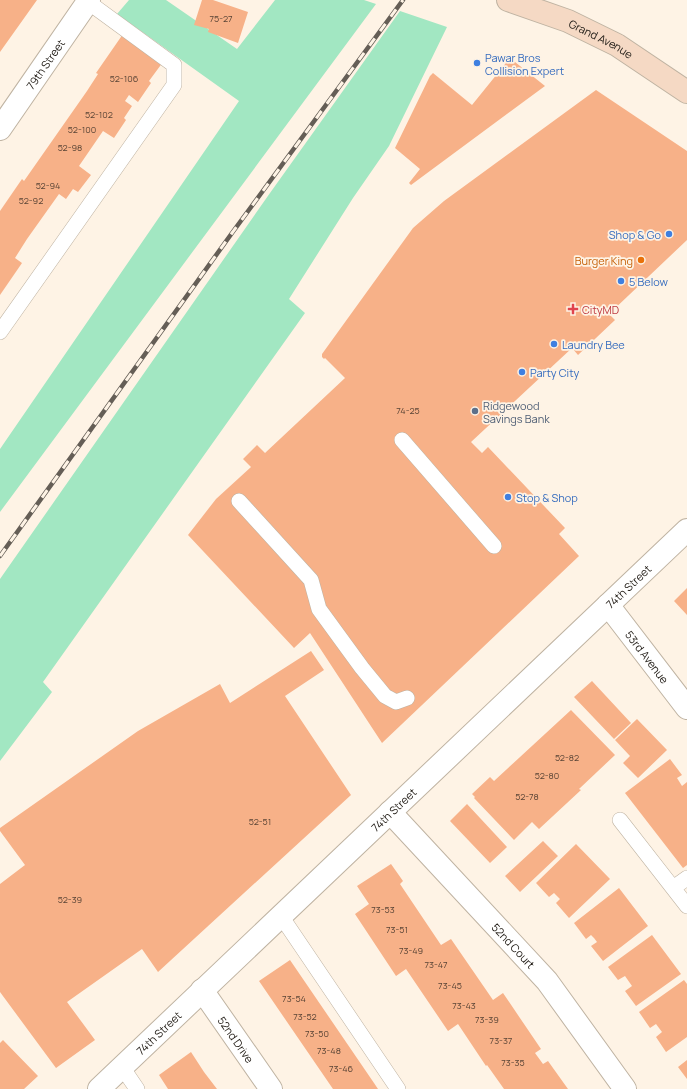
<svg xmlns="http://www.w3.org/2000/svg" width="687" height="1089" font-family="Manrope,sans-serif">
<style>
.green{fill:#a2e7c2}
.building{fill:#f7b188}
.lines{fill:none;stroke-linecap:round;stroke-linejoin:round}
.lane-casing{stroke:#bfb3a2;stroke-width:16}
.street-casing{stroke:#bfb3a2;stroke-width:24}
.secondary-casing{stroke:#bfb3a2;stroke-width:24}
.lane{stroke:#fff;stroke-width:15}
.street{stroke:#fff;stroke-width:22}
.secondary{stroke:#f5d9c4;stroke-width:22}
.rail-casing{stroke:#655e56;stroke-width:4.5}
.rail{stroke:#fef3e5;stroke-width:3;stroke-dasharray:9;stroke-linecap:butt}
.shop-dot{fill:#3f7fe0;stroke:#fef3e5;stroke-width:1.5}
.food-dot{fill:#e8710a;stroke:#fef3e5;stroke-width:1.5}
.health-dot{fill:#e0444e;stroke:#fef3e5;stroke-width:1.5}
.service-dot{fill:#5c6f8a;stroke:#fef3e5;stroke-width:1.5}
.labels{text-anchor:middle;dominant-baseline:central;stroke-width:3.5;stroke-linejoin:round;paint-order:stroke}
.number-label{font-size:9px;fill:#5a4536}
.street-label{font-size:11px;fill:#26211b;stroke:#fef3e5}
.shop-label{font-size:11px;fill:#366cbe;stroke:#fef3e5;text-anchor:start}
.food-label{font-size:11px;fill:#c56008;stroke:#fef3e5;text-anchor:end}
.health-label{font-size:11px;fill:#be3a42;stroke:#fef3e5;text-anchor:start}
.service-label{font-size:11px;fill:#4e5e75;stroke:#fef3e5;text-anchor:start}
</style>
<rect width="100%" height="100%" fill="#fef3e5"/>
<path class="green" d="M 129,0 L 166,0 L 237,49 L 275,0 L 364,0 L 376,4 L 0,512 L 0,449 L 239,101 L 117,14 Z
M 400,11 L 447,27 L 389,146 L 353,198 L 289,299 L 305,313 L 43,682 L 52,692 L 0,761 L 0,579 L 270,193 Z"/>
<path class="building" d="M 0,0 L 37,0 L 0,52 Z
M 202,0 L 213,0 L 248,12 L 238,43 L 208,32 L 209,29 L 194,25 Z
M 123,34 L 163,62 L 149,81 L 151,83 L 138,102 L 129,95 L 125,101 L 132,106 L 124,118 L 126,120 L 114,138 L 103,131 L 79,166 L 91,175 L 78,192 L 73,189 L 66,199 L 59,194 L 27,239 L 15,258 L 22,263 L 0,295 L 0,211 L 22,179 L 24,181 L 87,91 L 98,74 L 96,73 Z
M 510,58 L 545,86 L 411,185 L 409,183 L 420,169 L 395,148 L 430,76 L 433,73 L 472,105 Z
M 596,90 L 687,151 L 687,240 L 609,314 L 615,320 L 596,338 L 578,355 L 572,348 L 471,442 L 482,453 L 488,447 L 565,528 L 559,534 L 579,556 L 382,743 L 310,633 L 294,648 L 188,535 L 216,499 L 251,467 L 243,459 L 257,445 L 265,453 L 345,378 L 325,358 L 324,359 L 322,357 L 322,354 L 413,228 L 444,201 Z
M 687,588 L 687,615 L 674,601 Z
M 311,651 L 324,670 L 285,696 L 351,795 L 158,972 L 142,949 L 67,1002 L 95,1040 L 56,1068 L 0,992 L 0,884 L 25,865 L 0,831 L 0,828 L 138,731 L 220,684 L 230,703 Z
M 592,681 L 631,723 L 614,739 L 574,697 Z
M 571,710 L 615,755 L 579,789 L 581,790 L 539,829 L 532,822 L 514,840 L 474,798 L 475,797 L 472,794 L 490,777 L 494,781 Z
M 637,719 L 667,750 L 638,778 L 623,763 L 630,756 L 615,740 Z
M 670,759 L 682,775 L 677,778 L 682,786 L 687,782 L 687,865 L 683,868 L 625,793 Z
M 467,804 L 507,847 L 490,863 L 450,821 Z
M 543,841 L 558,856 L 520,892 L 505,876 Z
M 576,844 L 610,879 L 569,918 L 556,903 L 560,899 L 554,893 L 549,897 L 536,883 Z
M 391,864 L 403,881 L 400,884 L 441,945 L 451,939 L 493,1000 L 503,993 L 541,1049 L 535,1053 L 543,1064 L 548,1061 L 568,1089 L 504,1089 L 487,1065 L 486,1066 L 458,1024 L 448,1031 L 406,969 L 396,976 L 355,914 L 369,904 L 357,886 Z
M 619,888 L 648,926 L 603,961 L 591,946 L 597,942 L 594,938 L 591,935 L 586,939 L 574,923 Z
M 652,935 L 681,974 L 636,1006 L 625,991 L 632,986 L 625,976 L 618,980 L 608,967 Z
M 290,960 L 374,1083 L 378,1089 L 333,1089 L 259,981 Z
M 684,980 L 687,984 L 687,1037 L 666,1052 L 656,1037 L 662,1032 L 656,1024 L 650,1028 L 639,1012 Z
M 3,1040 L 38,1076 L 24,1089 L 0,1089 L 0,1043 Z
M 191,1052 L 204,1072 L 217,1089 L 168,1089 L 159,1075 Z
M 687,1060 L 687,1079 L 678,1067 Z"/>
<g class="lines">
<g class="lane-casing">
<path id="lane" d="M 0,332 L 174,85 L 174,65 L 88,2
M 402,440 L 494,546
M 239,501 L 311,580 L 319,609 L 362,668 L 385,696 L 396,702 L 407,698
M 620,820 L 687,906
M 673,888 L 687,878
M 281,916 L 398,1089
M 122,1067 L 137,1089"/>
</g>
<g class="street-casing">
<g id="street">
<path id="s1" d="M 0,129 L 89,0"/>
<path id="s2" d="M 608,605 L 687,708"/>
<path id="s3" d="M 390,812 L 547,981 L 625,1089"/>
<path id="s4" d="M 202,990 L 271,1089"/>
<path id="s5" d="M 99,1089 L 687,530"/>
</g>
</g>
<g class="secondary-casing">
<g id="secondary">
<path id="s6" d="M 508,0 L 568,21 L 617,45 L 687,92"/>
</g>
</g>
<use href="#lane" class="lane"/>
<use href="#street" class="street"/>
<use href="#secondary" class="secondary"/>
<g class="rail-casing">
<path id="rail" d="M 0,556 L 232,233 L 403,0"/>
</g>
<use href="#rail" class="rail"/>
</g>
<g class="shop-dot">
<circle cx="477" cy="63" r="4"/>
<circle cx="669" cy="234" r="4"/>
<circle cx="621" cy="281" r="4"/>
<circle cx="554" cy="344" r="4"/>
<circle cx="522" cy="372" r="4"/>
<circle cx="508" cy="497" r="4"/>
</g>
<circle class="food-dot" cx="641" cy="260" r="4"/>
<path class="health-dot" d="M571 303h4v4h4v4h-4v4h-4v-4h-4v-4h4z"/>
<circle class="service-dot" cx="475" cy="411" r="4"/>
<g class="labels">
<g class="number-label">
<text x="221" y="18">75-27</text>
<text x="124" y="78">52-106</text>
<text x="99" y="114">52-102</text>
<text x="82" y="129">52-100</text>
<text x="70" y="147">52-98</text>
<text x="48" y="185">52-94</text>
<text x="31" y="200">52-92</text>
<text x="408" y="410">74-25</text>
<text x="567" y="757">52-82</text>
<text x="547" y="775">52-80</text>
<text x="527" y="796">52-78</text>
<text x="260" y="821">52-51</text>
<text x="70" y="899">52-39</text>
<text x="383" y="909">73-53</text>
<text x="397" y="929">73-51</text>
<text x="411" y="950">73-49</text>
<text x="436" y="964">73-47</text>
<text x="450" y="985">73-45</text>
<text x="294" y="998">73-54</text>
<text x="464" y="1005">73-43</text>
<text x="305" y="1016">73-52</text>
<text x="487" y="1019">73-39</text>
<text x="317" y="1033">73-50</text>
<text x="501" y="1040">73-37</text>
<text x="329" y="1050">73-48</text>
<text x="513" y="1062">73-35</text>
<text x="341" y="1068">73-46</text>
</g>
<g class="street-label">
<text stroke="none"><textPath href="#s6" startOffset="101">Grand Avenue</textPath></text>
<text stroke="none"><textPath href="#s1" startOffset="79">79th Street</textPath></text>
<text stroke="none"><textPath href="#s5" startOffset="730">74th Street</textPath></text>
<text stroke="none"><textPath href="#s2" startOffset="65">53rd Avenue</textPath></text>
<text stroke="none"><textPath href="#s5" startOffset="406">74th Street</textPath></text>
<text stroke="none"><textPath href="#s3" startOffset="182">52nd Court</textPath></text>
<text stroke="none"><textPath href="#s5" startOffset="82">74th Street</textPath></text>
<text stroke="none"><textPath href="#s4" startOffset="60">52nd Drive</textPath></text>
</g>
<g class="shop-label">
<text x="485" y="57">Pawar Bros<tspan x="485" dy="13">Collision Expert</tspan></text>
<text x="661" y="234" text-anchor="end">Shop &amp; Go</text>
<text x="629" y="281">5 Below</text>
<text x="562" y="344">Laundry Bee</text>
<text x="530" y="372">Party City</text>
<text x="516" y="497">Stop &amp; Shop</text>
</g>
<g class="food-label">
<text x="633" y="260">Burger King</text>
</g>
<g class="health-label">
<text x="582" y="309">CityMD</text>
</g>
<g class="service-label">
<text x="483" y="405">Ridgewood<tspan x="483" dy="13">Savings Bank</tspan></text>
</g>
</g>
</svg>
